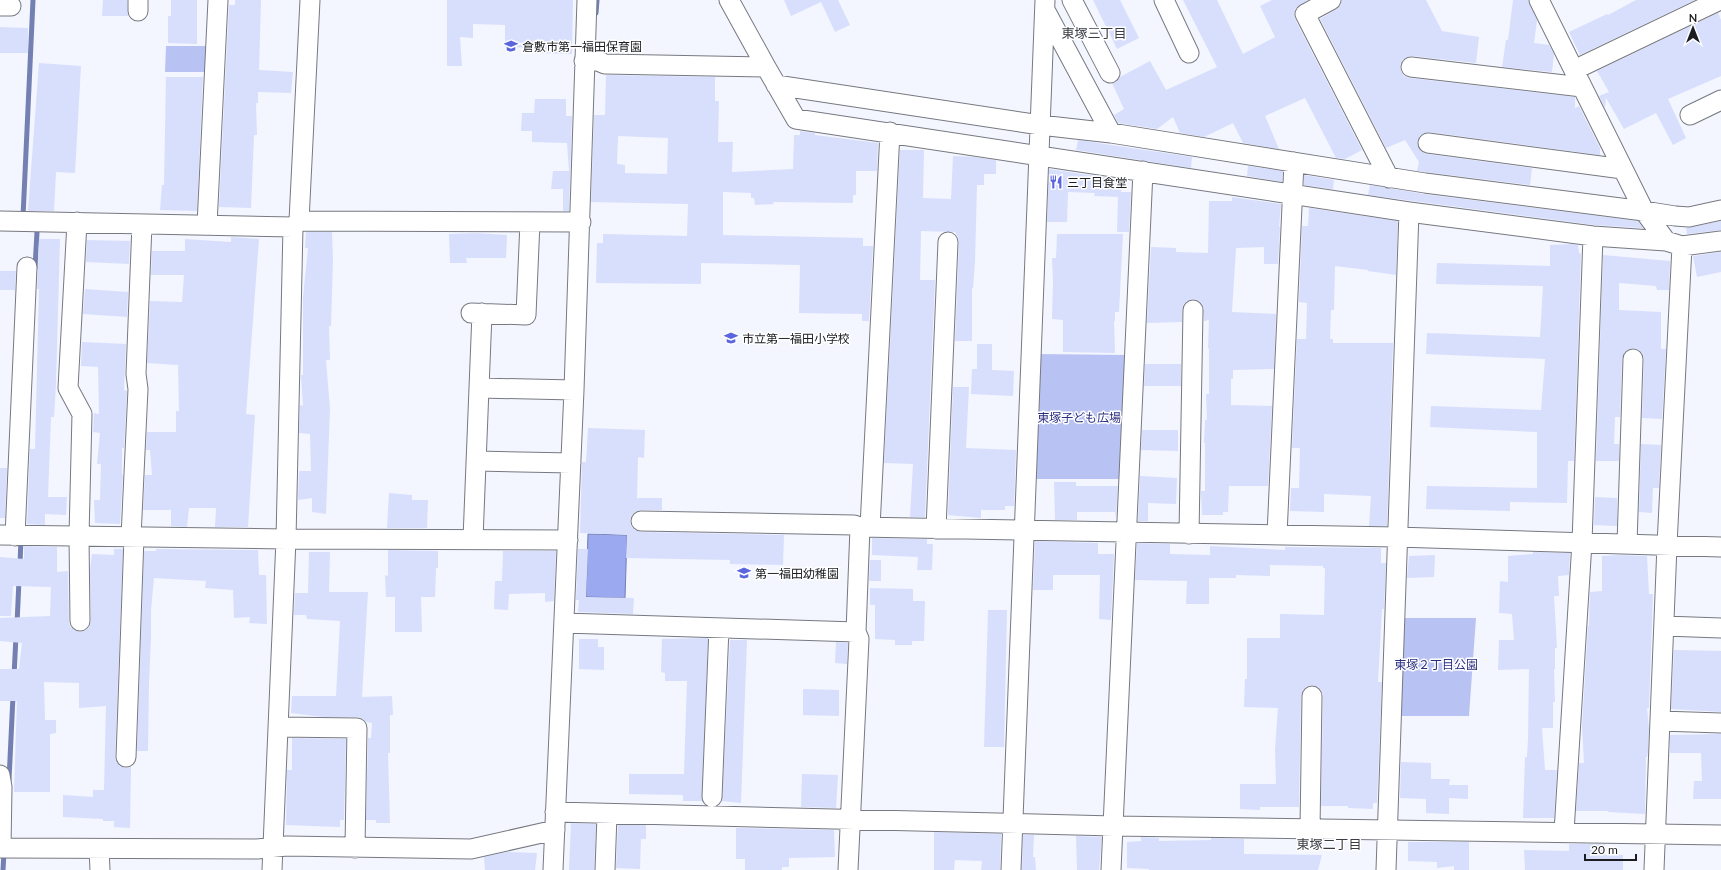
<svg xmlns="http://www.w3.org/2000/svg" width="1721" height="870" font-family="Lato,'Noto Sans JP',sans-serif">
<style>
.green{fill:#b9c3f3}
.water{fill:#9aa9f0;stroke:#747fb2}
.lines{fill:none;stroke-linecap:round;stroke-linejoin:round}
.stream{stroke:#747fb2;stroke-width:5}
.building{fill:#d8dffd;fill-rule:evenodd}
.minor-casing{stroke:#777981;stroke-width:21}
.minor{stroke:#fff;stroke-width:19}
.labels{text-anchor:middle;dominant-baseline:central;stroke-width:3;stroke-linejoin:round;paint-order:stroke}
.poi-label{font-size:12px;fill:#1c1d21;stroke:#fff;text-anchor:start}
.park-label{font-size:12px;fill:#2a2e80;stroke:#fff}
.neighbourhood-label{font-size:13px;fill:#3a3c43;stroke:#fff}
</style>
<rect width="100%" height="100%" fill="#f3f5ff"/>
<path class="green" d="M 166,46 L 207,46 L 206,72 L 165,72 Z
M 1037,354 L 1127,355 L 1121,479 L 1032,479 Z
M 1401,618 L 1476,618 L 1469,716 L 1397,716 Z"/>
<path class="water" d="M 588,534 L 627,535 L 625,598 L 586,597 Z"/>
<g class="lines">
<path class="stream" d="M 596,13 L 597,0
M 23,217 L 33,0
M 35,268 L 37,232
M 20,564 L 21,538
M 17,624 L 19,580
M 14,676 L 16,636
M 9,780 L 13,696
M 3,870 L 4,852"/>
</g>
<path class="building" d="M 103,0 L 127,0 L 128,16 L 102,16 Z
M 171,0 L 197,0 L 197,44 L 168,43 L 168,16 L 171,16 Z
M 235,0 L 261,0 L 259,70 L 293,72 L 291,93 L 258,92 L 258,103 L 256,103 L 257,135 L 254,135 L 251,208 L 219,207 L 229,5 L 235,5 Z
M 447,0 L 573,0 L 572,54 L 537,53 L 537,48 L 505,47 L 505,25 L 473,24 L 473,38 L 460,37 L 462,66 L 447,66 Z
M 784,0 L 838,0 L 850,25 L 835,32 L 821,2 L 791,16 Z
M 1093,0 L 1120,0 L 1139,38 L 1117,49 Z
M 1183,0 L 1217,0 L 1243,54 L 1275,37 L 1260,6 L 1272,0 L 1308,0 L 1296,8 L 1294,13 L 1295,19 L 1362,150 L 1345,159 L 1336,158 L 1305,98 L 1265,116 L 1279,149 L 1243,143 L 1233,123 L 1204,137 L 1180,133 L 1173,117 L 1157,129 L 1118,123 L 1114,115 L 1124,109 L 1112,83 L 1115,83 L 1120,77 L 1150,61 L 1166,90 L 1217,67 Z
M 1342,0 L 1426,0 L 1442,31 L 1479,37 L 1476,63 L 1412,56 L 1407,57 L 1402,60 L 1400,65 L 1401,71 L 1404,76 L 1410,78 L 1575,97 L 1575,108 L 1579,106 L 1600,148 L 1600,155 L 1429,132 L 1424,133 L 1420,136 L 1417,141 L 1418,147 L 1422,152 L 1427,154 L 1532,168 L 1530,185 L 1417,171 L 1419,162 L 1405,140 L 1386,148 L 1320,19 L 1337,9 L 1341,5 Z
M 1513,0 L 1528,0 L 1537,20 L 1534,43 L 1549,45 L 1554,54 L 1552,72 L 1502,67 L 1506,40 L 1508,40 Z
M 1636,0 L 1695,0 L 1580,55 L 1569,32 L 1607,14 L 1608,15 Z
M 1718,13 L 1721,20 L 1721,76 L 1668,99 L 1686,138 L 1673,145 L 1656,113 L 1624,129 L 1606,98 L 1605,108 L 1599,96 L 1609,92 L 1597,71 Z
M 0,27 L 28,28 L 28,53 L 0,53 Z
M 39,63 L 81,66 L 75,173 L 56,172 L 54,211 L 28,211 Z
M 606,75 L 715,77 L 715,101 L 719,101 L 718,142 L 733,142 L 732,172 L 793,169 L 794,135 L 800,135 L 800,131 L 815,133 L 815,135 L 878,143 L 877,171 L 856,171 L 856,195 L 853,195 L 853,203 L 773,202 L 774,204 L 755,205 L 754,198 L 751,198 L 751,193 L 723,192 L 723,235 L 863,238 L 863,246 L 873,246 L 869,321 L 862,321 L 862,314 L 799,313 L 800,265 L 701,263 L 701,284 L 596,283 L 597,243 L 603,243 L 603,234 L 687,236 L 688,204 L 591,202 L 594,115 L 605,115 ZM 618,136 L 668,138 L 667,174 L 625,173 L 625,165 L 617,164 Z
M 166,77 L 203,77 L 197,211 L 160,210 L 162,185 L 164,185 Z
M 535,99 L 566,99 L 566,116 L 572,116 L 569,211 L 563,211 L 563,189 L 551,189 L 553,171 L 569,171 L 567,143 L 532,142 L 532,131 L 521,131 L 522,113 L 534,113 Z
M 1078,140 L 1192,157 L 1191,168 L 1076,150 Z
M 900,150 L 924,150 L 923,198 L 951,199 L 953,156 L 974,157 L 996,160 L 996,174 L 984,174 L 984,185 L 977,185 L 975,262 L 973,288 L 972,288 L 972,341 L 955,341 L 959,242 L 958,237 L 955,232 L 921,231 L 920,280 L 935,280 L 925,517 L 910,517 L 913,464 L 884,463 Z
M 1248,166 L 1283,171 L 1282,182 L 1247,176 Z
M 1049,169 L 1122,180 L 1121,192 L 1131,192 L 1129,232 L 1117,232 L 1118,197 L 1094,196 L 1095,193 L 1068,192 L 1067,222 L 1047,222 Z
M 1304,175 L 1334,180 L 1333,189 L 1304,185 Z
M 1370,185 L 1424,194 L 1638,221 L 1643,228 L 1594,225 L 1368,195 Z
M 1232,197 L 1281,204 L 1279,227 L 1280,227 L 1278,264 L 1264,264 L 1264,247 L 1236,248 L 1232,312 L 1276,314 L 1274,369 L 1233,370 L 1233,379 L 1231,379 L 1231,405 L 1272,406 L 1268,486 L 1229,486 L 1228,512 L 1223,512 L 1223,515 L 1202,515 L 1201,491 L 1205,491 L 1205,443 L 1204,443 L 1205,420 L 1207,420 L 1206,394 L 1209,394 L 1209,349 L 1208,348 L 1209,320 L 1204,321 L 1202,304 L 1198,300 L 1193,299 L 1187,301 L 1183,305 L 1182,322 L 1147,323 L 1151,247 L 1176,248 L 1176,252 L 1208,253 L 1209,201 L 1232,201 Z
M 1309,208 L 1398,221 L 1396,275 L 1368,271 L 1368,270 L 1335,266 L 1334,310 L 1331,310 L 1330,339 L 1333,339 L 1333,343 L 1393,343 L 1387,526 L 1369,526 L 1371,496 L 1324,494 L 1324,512 L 1290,511 L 1291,488 L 1299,488 L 1300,448 L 1292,448 L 1297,339 L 1306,339 L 1307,303 L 1299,302 L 1302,226 L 1308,226 Z
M 1721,221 L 1721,230 L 1687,234 L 1686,228 Z
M 306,232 L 332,232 L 333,259 L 331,326 L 329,326 L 330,360 L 326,360 L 330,409 L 326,514 L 312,512 L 312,498 L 298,500 L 299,471 L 311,471 L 310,434 L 299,433 L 300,405 L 303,406 L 301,375 L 303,375 L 303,297 L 308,248 L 305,248 Z
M 475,233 L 507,235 L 506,258 L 466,258 L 467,263 L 450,263 L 449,234 Z
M 1057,234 L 1123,234 L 1119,312 L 1115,312 L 1115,321 L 1114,321 L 1115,353 L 1063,352 L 1063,320 L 1052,319 L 1053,281 L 1052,258 L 1056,258 Z
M 231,237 L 259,239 L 246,414 L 255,415 L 248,527 L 215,527 L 216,508 L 189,508 L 187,527 L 171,526 L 171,510 L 143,510 L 145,475 L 152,475 L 150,450 L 146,450 L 147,432 L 176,432 L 176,411 L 179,411 L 178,365 L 147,363 L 150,301 L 182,302 L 184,275 L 151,275 L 152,251 L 185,251 L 185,239 L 231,242 Z
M 39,239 L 60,239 L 56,384 L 54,417 L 51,417 L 48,497 L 67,497 L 66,515 L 45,514 L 45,525 L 27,524 L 30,449 L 35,449 L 39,289 L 37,289 Z
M 87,240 L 130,241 L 129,264 L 86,262 Z
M 1572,244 L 1578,245 L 1579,253 L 1581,254 L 1574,461 L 1568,461 L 1567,503 L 1510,502 L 1510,511 L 1426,509 L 1427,486 L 1537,488 L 1537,432 L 1430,427 L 1431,406 L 1541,410 L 1545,359 L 1426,354 L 1427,333 L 1540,337 L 1543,286 L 1436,284 L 1437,263 L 1550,266 L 1550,245 Z
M 1721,252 L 1721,272 L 1697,277 L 1693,256 Z
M 1603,255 L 1670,261 L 1669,290 L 1657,290 L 1656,286 L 1619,283 L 1619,310 L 1661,312 L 1661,349 L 1666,349 L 1662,419 L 1642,418 L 1644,359 L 1643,354 L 1639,350 L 1633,348 L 1627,350 L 1624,354 L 1622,359 L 1620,417 L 1615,417 L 1614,444 L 1619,444 L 1619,461 L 1596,461 Z
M 0,271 L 16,271 L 15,290 L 0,290 Z
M 85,289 L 128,292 L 127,317 L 83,314 Z
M 82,342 L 126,344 L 124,390 L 127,391 L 124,448 L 122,448 L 122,475 L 123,475 L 120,524 L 95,523 L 94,500 L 100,500 L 101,464 L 97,464 L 100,433 L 93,432 L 94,413 L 99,414 L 98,367 L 81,366 Z
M 977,344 L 992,344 L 992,370 L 1014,371 L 1013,396 L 971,394 L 972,369 L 977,369 Z
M 1145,364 L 1181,364 L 1181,386 L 1144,386 Z
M 953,387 L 969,387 L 966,448 L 1016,450 L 1014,506 L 1005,506 L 1005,510 L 981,510 L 981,518 L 948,515 Z
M 588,428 L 645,430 L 644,458 L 638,457 L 637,498 L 662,498 L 662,510 L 641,510 L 635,512 L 631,516 L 630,520 L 631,526 L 635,530 L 641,532 L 784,535 L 783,565 L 730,564 L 730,560 L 626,558 L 627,535 L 580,533 L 582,462 L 586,462 Z
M 1142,430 L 1178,430 L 1178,451 L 1141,450 Z
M 1641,444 L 1661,445 L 1659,488 L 1653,488 L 1652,513 L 1639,512 Z
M 0,468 L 7,468 L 5,518 L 0,518 Z
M 1140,476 L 1177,478 L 1176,504 L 1148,503 L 1148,521 L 1138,521 Z
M 1054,482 L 1076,482 L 1076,486 L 1118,486 L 1116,518 L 1115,512 L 1077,512 L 1077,520 L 1055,520 Z
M 389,493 L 412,495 L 412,500 L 428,500 L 427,528 L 387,528 Z
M 1595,497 L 1617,498 L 1617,526 L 1594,525 Z
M 872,538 L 927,539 L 927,544 L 933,544 L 932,570 L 917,570 L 918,557 L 872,555 Z
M 1035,541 L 1098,543 L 1098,554 L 1114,554 L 1111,620 L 1099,619 L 1100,575 L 1053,575 L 1053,590 L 1033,590 Z
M 1137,543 L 1170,544 L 1170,554 L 1210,555 L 1210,546 L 1285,550 L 1285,547 L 1381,548 L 1381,563 L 1386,563 L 1384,609 L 1382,609 L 1378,682 L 1382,682 L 1377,803 L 1373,803 L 1373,809 L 1348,808 L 1348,806 L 1321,806 L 1323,696 L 1322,691 L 1318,687 L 1312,685 L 1307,686 L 1303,690 L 1301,696 L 1299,807 L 1260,807 L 1260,810 L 1240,809 L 1240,784 L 1276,784 L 1275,749 L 1278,708 L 1244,707 L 1245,679 L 1247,679 L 1247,638 L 1280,638 L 1280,614 L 1324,615 L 1325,568 L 1323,568 L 1323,566 L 1270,565 L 1270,576 L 1236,575 L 1236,578 L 1209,578 L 1209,604 L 1186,604 L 1187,581 L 1135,580 Z
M 24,546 L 57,547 L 57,572 L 68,571 L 69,622 L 70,626 L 74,630 L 80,632 L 86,630 L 89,627 L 91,621 L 90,569 L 92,554 L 114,555 L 114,549 L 123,549 L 115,757 L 116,762 L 120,766 L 125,768 L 131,767 L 130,828 L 114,827 L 114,821 L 103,821 L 103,819 L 63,817 L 63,795 L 93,797 L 93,790 L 104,790 L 106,706 L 79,708 L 79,683 L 44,682 L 45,720 L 56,720 L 56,733 L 50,734 L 50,792 L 14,792 L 17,701 L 0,701 L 0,669 L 19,669 L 22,643 L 0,641 L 0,618 L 50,616 L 51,587 L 13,586 L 11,616 L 0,616 L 0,557 L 24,559 Z
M 156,549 L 258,550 L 259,575 L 266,575 L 267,624 L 249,623 L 250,617 L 234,618 L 233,590 L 205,588 L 206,581 L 154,578 L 151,610 L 151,637 L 149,684 L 148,751 L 137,751 L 144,551 L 156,551 Z
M 578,549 L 588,549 L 586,597 L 634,598 L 633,614 L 578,612 L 579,600 L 576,600 Z
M 388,550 L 438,551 L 438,568 L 436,568 L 435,597 L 421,597 L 422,632 L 395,632 L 395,597 L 386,597 L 385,575 L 388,576 Z
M 503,551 L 556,551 L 554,601 L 545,602 L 545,593 L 509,594 L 508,610 L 494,609 L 495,581 L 502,581 Z
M 309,552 L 330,552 L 329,592 L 368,592 L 362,697 L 392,696 L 393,715 L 390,715 L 390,753 L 388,753 L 390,823 L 376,823 L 376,820 L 366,820 L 368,738 L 371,738 L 372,723 L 366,722 L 362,718 L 357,717 L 323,717 L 291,713 L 292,696 L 336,696 L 340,621 L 307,619 L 306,615 L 294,615 L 295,593 L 308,593 Z
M 1533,552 L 1570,553 L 1569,575 L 1558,576 L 1559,596 L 1554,596 L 1557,648 L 1555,648 L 1555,669 L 1554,669 L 1555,702 L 1553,702 L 1553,728 L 1542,728 L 1545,770 L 1557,770 L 1554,818 L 1523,818 L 1525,757 L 1527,757 L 1528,739 L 1529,669 L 1498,670 L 1499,640 L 1514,640 L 1512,614 L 1499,613 L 1500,581 L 1508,582 L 1508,556 L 1533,554 Z
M 1435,555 L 1434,577 L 1407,578 L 1409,556 Z
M 1619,555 L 1647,556 L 1649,594 L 1653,594 L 1649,708 L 1647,708 L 1649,729 L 1648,752 L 1647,757 L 1646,757 L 1645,814 L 1608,812 L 1608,811 L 1576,811 L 1579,763 L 1584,763 L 1582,726 L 1588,626 L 1589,626 L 1590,592 L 1602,591 L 1602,556 Z
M 870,560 L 881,560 L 881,581 L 869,581 Z
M 870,588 L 913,589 L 913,601 L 925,601 L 924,641 L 912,641 L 912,645 L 895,645 L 895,640 L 875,639 L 875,605 L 870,605 Z
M 988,610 L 1007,610 L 1004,747 L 984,747 Z
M 708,638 L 702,801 L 683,801 L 683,795 L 629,794 L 629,774 L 684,774 L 687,681 L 665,681 L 665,673 L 661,672 L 662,639 Z
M 579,639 L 598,639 L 598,647 L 604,647 L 604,670 L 579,669 Z
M 730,640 L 747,640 L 741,803 L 722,801 Z
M 836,642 L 848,643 L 847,664 L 835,663 Z
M 1674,650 L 1721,651 L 1721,712 L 1671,709 Z
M 803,689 L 839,690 L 839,716 L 803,715 Z
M 1721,734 L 1721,799 L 1693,799 L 1694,781 L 1702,781 L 1701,753 L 1670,753 L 1670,735 Z
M 292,738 L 346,739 L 344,820 L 340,820 L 340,827 L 286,825 L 287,770 L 292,770 Z
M 1401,762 L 1431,763 L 1431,779 L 1450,779 L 1449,785 L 1468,785 L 1468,799 L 1449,798 L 1449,814 L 1426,813 L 1426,799 L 1400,798 Z
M 802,774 L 838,775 L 836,808 L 801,807 Z
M 571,823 L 596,824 L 594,870 L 569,870 Z
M 618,825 L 646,825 L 646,839 L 641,839 L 640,869 L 616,868 Z
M 736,828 L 834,830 L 835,857 L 789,858 L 789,867 L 782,867 L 782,870 L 745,870 L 745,859 L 736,859 Z
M 934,832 L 1001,834 L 1000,870 L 981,870 L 982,861 L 955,860 L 954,870 L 934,870 Z
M 1023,835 L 1034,835 L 1033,857 L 1035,857 L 1036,870 L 1022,870 Z
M 1076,836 L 1102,837 L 1099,870 L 1077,870 Z
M 1141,837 L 1159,838 L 1159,841 L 1211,840 L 1211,838 L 1244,839 L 1244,854 L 1322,855 L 1318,870 L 1149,870 L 1149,869 L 1127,868 L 1127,842 L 1141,841 Z
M 1408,842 L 1469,842 L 1469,870 L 1454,870 L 1454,866 L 1437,868 L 1437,862 L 1408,861 Z
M 1569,844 L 1605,844 L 1605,855 L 1623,855 L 1623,870 L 1525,870 L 1524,850 L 1569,851 Z
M 507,852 L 537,853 L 535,870 L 485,870 L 484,857 Z"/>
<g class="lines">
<g class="minor-casing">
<path id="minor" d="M 729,0 L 766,67 L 796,119 L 1409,212 L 1593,236 L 1666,241 L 1682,246 L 1721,241
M 1072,0 L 1110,73
M 1164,0 L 1189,53
M 1331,0 L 1305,14 L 1389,178
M 1539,0 L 1644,211 L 1666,241
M 0,6 L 11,6
M 1045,10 L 1111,133
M 138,11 L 138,0
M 584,61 L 598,61 L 605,64 L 766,67
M 1411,67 L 1582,87
M 1574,70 L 1720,0
M 776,85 L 1040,125 L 1111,133 L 1425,183 L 1644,211 L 1675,216 L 1689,217 L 1721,210
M 1690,115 L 1721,100
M 1428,143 L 1623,169
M 0,221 L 293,227
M 299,221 L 581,222
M 77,222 L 68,388 L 82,414 L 79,536 L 80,621
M 207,225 L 218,0
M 471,313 L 526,315 L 530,222
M 479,388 L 574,390
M 476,461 L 571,463
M 641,521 L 854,525 L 860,527
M 870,527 L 890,132
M 936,529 L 948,242
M 1189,534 L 1193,310
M 0,535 L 286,539 L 568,540
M 1277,535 L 1294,162
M 15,536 L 27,267
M 131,537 L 138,389 L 136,374 L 142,224
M 473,539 L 482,313
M 1627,544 L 1633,359
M 564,623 L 856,632 L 860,527 L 1396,537 L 1721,547
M 1664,626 L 1721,628
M 1660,721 L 1721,723
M 279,727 L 357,728 L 355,848
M 126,757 L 134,537
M 0,775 L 2,787 L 1,848
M 712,797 L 719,628
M 555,812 L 1114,826 L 1721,835
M 1310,829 L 1312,696
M 1564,832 L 1582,542 L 1593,236
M 0,848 L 257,849 L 287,846 L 471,849 L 555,830
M 99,849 L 100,870
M 272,870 L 286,539 L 293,227 L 299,221 L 310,0
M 553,870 L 574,390 L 587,0
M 605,870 L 607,815
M 848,870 L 859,639 L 856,632
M 1011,870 L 1045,0
M 1111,870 L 1143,171
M 1386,870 L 1409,212
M 1654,870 L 1667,545 L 1682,246"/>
</g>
<use href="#minor" class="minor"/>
</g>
<defs>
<g id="school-bare" transform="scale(1.08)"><path d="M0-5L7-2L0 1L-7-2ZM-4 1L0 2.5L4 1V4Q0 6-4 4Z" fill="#5b66de" stroke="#fff" stroke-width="2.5" paint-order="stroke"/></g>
<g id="restaurant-bare" transform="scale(1.08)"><path d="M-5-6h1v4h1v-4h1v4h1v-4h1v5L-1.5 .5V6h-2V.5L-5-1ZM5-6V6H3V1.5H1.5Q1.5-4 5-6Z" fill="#5b66de" stroke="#fff" stroke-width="2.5" paint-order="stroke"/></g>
</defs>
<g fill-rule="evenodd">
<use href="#school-bare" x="511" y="46"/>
<use href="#restaurant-bare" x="1056" y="182"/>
<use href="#school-bare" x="731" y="338"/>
<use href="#school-bare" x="744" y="573"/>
</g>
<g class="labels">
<g class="poi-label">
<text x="522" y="46">倉敷市第一福田保育園</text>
<text x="1067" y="182">三丁目食堂</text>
<text x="742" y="338">市立第一福田小学校</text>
<text x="755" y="573">第一福田幼稚園</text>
</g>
<g class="park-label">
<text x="1079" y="417">東塚子ども広場</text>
<text x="1436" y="664">東塚２丁目公園</text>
</g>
<g class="neighbourhood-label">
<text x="1094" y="33">東塚三丁目</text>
<text x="1329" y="844">東塚二丁目</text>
</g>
</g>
<g transform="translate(1693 28)" stroke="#ffffff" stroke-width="3" paint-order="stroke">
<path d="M0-3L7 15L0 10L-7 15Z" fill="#1c1d21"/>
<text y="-6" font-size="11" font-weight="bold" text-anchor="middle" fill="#1c1d21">N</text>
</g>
<path d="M1585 854v6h51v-6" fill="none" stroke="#1c1d21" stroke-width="2"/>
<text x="1591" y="854" font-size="12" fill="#1c1d21" stroke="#ffffff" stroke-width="3" paint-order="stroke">20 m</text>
</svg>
